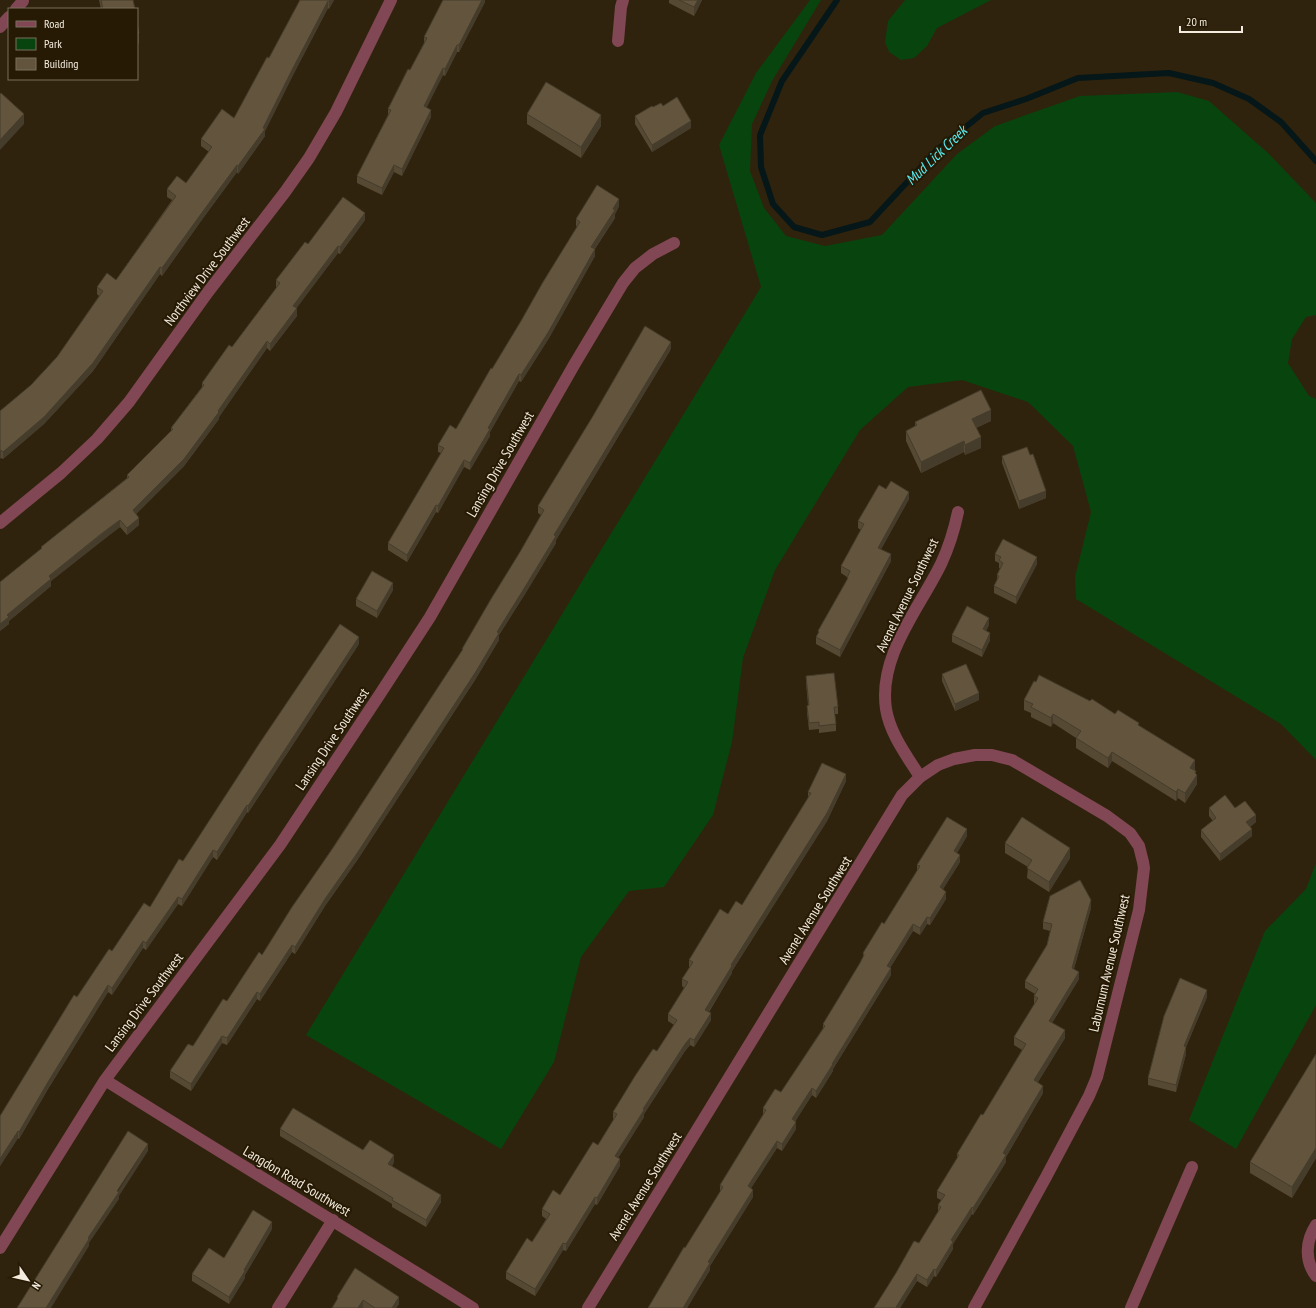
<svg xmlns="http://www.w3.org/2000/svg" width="1316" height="1308" font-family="'PT Sans Narrow',sans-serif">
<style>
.green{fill:#08440e}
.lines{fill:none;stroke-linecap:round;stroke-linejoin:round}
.stream{stroke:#051718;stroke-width:6}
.minor{stroke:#824754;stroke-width:12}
.wall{fill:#554934}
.shaded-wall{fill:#453c2b}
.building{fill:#63553d;stroke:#453c2b}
.labels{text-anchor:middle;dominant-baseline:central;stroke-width:4;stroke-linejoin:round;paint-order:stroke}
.street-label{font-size:14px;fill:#f3ebdd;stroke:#261a04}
.water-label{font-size:15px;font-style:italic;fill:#5aebee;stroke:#261a04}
</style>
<rect width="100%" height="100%" fill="#30230d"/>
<path class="green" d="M 810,0 L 821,0 L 772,81 L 752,124 L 750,171 L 764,208 L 786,236 L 825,246 L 882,235 L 957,154 L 995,126 L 1080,96 L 1177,92 L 1209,101 L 1268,153 L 1316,203 L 1316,315 L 1306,317 L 1292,339 L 1288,363 L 1309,396 L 1316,399 L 1316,760 L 1281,724 L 1076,599 L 1075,577 L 1091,512 L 1073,446 L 1028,402 L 962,380 L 908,387 L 860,430 L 775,570 L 743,658 L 732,742 L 713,815 L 664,887 L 629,891 L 581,957 L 554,1062 L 501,1149 L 306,1035 L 761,287 L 719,145 L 756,73 Z
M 905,0 L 991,0 L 937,28 L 927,46 L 914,58 L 901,60 L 889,52 L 885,42 L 888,21 Z
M 1316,863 L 1316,1005 L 1236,1149 L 1189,1120 L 1265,931 L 1306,889 Z"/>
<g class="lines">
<path class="stream" d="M 837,0 L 782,81 L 760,135 L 761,167 L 773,204 L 794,227 L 822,235 L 870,222 L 937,150 L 983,113 L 1026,99 L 1078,78 L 1169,73 L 1213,83 L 1249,99 L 1281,122 L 1316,161"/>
<path class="minor" d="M 16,9 L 23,1
M 0,27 L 9,17
M 618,41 L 621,7 L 623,0
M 0,523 L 61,473 L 97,439 L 129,402 L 208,292 L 285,192 L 309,158 L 336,112 L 391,0
M 920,777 C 907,756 890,734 886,709 C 878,656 919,609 941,564 C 949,547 954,531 958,512
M 105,1080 C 227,1157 351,1231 473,1308
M 1316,1225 C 1306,1240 1304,1260 1316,1276
M 0,1248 L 105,1080 L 280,845 L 380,694 L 430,617 L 574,365 L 623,283 L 635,268 L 653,254 L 674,243
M 278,1308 L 333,1220
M 588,1308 L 902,795 L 920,777 L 938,765 L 954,759 L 975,755 L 992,755 L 1012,760 L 1107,816 L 1130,833 L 1139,846 L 1143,862 L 1144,868 L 1139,910 L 1097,1077 L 1089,1096 L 1046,1177 L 974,1308
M 1131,1308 L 1192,1167"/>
</g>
<path class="wall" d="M 99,0 L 133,0 L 135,9 L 101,9 Z
M 300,0 L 334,0 L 329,9 L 328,8 L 292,77 L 265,131 L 265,136 L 238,174 L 237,172 L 201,221 L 162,276 L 160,274 L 93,371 L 44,424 L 3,459 L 1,458 L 0,411 L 31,385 L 57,357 L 99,296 L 97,294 L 97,287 L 116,280 L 172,200 L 167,197 L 167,189 L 186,183 L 209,152 L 201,146 L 201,139 L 234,118 L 269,58 Z
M 485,0 L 485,2 L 459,52 L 457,52 L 445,76 L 443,75 L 426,108 L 431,117 L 402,176 L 394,172 L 382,195 L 357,183 L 357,176 L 388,115 L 388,109 L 410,70 L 424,43 L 424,37 Z
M 669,0 L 702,0 L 694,16 L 669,3 Z
M 653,107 L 691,128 L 652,152 L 635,124 L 635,116 Z
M 527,114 L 601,126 L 581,158 L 527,124 Z
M 619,206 L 615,214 L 615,218 L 595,249 L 595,256 L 549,338 L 521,382 L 519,381 L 490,432 L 490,436 L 470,470 L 464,467 L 438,513 L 436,512 L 407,562 L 388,550 L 388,543 L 441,453 L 438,452 L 438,445 L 456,429 L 492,369 L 521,321 L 577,227 L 576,226 L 576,219 Z
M 365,220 L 340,254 L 338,253 L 296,308 L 297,316 L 270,351 L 267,348 L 219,417 L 219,419 L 184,466 L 136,514 L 139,525 L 127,535 L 120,527 L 101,541 L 51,581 L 51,586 L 9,621 L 9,624 L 0,631 L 41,549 L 41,547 L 127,478 L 127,475 L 171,431 L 171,428 L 202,387 L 202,383 L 232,347 L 277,287 L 276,287 L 276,280 L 308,244 Z
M 671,349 L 556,540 L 556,543 L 525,594 L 499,635 L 499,640 L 475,680 L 358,859 L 325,906 L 295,954 L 292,952 L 260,1001 L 257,999 L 227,1045 L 222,1043 L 191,1091 L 170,1078 L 170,1071 L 193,1046 L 262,955 L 462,651 L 462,649 L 520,552 L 541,515 L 538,513 L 538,506 Z
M 991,421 L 976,428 L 981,448 L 965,455 L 964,452 L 921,473 L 906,441 L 906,431 L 915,426 L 915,422 Z
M 1030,455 L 1046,498 L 1019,509 L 1002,463 L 1002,456 Z
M 886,489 L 909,499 L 881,549 L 891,561 L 840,657 L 816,644 L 816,637 L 818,634 L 818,631 L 847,581 L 847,577 L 841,573 L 841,566 L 861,530 L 858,528 L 858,521 Z
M 995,554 L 1037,564 L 1016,604 L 994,593 L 994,586 L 997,580 L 997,575 L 1000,568 L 999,568 L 999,563 L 995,561 Z
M 393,590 L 377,618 L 356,606 L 356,599 Z
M 989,625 L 986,631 L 990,640 L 982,657 L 952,642 L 952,635 Z
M 359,644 L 248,813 L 247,812 L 217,860 L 213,857 L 182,906 L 178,904 L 146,950 L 143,948 L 112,995 L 108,992 L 48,1089 L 19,1139 L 18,1138 L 0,1166 L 0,1116 L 77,997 L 112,951 L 150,907 L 183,861 Z
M 942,674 L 979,700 L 955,711 L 942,681 Z
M 806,676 L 838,707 L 838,714 L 834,714 L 836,724 L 836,731 L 819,733 L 819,729 L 809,730 L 807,713 L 807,706 L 808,705 L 806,683 Z
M 1036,682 L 1090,701 L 1139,726 L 1195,770 L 1197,784 L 1185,803 L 1178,798 L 1176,801 L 1112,761 L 1108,768 L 1076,748 L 1076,738 L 1053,723 L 1051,727 L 1031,717 L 1031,713 L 1024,710 L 1024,700 Z
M 846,781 L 827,821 L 732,971 L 732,973 L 709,1012 L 711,1020 L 694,1047 L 690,1045 L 685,1051 L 644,1114 L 644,1117 L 618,1158 L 620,1166 L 597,1205 L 595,1204 L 566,1251 L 563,1250 L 535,1296 L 506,1279 L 506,1272 L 532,1242 L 546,1219 L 542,1216 L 542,1209 L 560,1195 L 598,1145 L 614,1119 L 613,1119 L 613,1112 L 657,1051 L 674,1025 L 668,1021 L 668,1014 L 684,988 L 682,986 L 682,979 L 690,967 L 689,967 L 689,960 L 728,914 L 742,905 L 808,798 L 808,792 Z
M 1209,808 L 1235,808 L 1256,822 L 1250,827 L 1252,836 L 1220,861 L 1201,837 L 1201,830 L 1213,821 L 1209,816 Z
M 967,836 L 957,853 L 960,862 L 943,889 L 946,899 L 930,925 L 927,924 L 920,935 L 913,931 L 890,968 L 891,975 L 833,1069 L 833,1071 L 816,1098 L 812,1095 L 795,1121 L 796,1129 L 782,1151 L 777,1148 L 751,1188 L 753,1197 L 710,1266 L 710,1270 L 687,1308 L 648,1308 L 720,1192 L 720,1185 L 763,1115 L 763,1108 L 781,1092 L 823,1028 L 823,1024 L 860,963 L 863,958 L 863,953 L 884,924 L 917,871 L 917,865 Z
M 1005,843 L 1070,858 L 1049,892 L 1027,878 L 1028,867 L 1005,853 Z
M 1091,908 L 1074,969 L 1079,979 L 1052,1023 L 1065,1038 L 1038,1082 L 1043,1093 L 1006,1157 L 1006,1162 L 973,1215 L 972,1214 L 953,1244 L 953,1249 L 936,1277 L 934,1276 L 927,1287 L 917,1281 L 900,1308 L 874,1308 L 919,1243 L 938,1212 L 938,1205 L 941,1200 L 937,1198 L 937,1191 L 957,1159 L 957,1154 L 983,1115 L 1022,1050 L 1014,1045 L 1014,1037 L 1035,1004 L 1034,1003 L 1034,996 L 1035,994 L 1025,988 L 1025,981 L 1047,945 L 1050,931 L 1043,929 L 1043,922 Z
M 1207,997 L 1186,1047 L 1186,1054 L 1176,1092 L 1148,1085 L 1148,1078 Z
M 1316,1054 L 1316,1158 L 1292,1198 L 1250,1173 L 1250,1162 Z
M 280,1129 L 363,1150 L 394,1162 L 392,1166 L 441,1202 L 426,1227 L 392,1207 L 392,1204 L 280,1136 Z
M 272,1229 L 245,1275 L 245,1278 L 229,1304 L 192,1281 L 192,1274 L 224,1258 Z
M 337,1297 L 399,1304 L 396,1308 L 364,1308 L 337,1301 Z"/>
<path class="shaded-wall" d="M 330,0 L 334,0 L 329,9 L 329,2 Z
M 482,0 L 485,0 L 485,2 L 459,52 L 459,45 Z
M 698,0 L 702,0 L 694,16 L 694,7 Z
M 328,1 L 328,8 L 292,77 L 265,131 L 265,136 L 238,174 L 238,166 L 263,128 L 292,70 Z
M 139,33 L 139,43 L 137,45 L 137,35 Z
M 457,45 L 457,52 L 445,76 L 445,69 Z
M 443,68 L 443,75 L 424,113 L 424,106 Z
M 431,110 L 431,117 L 402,176 L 402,169 Z
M 24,114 L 24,124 L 0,150 L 0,140 Z
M 601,115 L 601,126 L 581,158 L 581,147 Z
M 691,121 L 691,128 L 652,152 L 652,145 Z
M 237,165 L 237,172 L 201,221 L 162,276 L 162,268 L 201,214 Z
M 394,165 L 394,172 L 382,195 L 382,188 Z
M 619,199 L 619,206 L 615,214 L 615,218 L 591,254 L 591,247 Z
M 365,213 L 365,220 L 340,254 L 340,247 Z
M 338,246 L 338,253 L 293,313 L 293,306 Z
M 595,249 L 595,256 L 549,338 L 521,382 L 521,375 Z
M 160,267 L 160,274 L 93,371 L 44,424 L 3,459 L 3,452 Z
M 297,308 L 297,316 L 270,351 L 270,344 Z
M 267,341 L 267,348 L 219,417 L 219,419 L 184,466 L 133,517 L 133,510 Z
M 671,342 L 671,349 L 556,540 L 556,543 L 525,594 L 499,635 L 499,640 L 475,680 L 358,859 L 325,906 L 295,954 L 295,947 L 325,899 L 497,632 L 554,535 Z
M 519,374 L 519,381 L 490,432 L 490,436 L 470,470 L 470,463 L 488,428 Z
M 991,410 L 991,421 L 972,430 L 972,419 Z
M 981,437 L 981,448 L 965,455 L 965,445 Z
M 964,441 L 964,452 L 921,473 L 921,462 Z
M 1,450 L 1,458 L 0,459 L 0,452 Z
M 464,460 L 464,467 L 438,513 L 438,506 Z
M 1046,491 L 1046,498 L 1019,509 L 1019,501 Z
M 909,492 L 909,499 L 878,555 L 878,548 Z
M 436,505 L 436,512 L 407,562 L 407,555 Z
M 139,518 L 139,525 L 127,535 L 127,528 Z
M 120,520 L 120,527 L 51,581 L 51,586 L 9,621 L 9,624 L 0,631 L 0,624 L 7,615 L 49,576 Z
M 891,554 L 891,561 L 840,657 L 840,650 Z
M 1037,557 L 1037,564 L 1016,604 L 1016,597 Z
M 393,583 L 393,590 L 377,618 L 377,611 Z
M 989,618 L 989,625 L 983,636 L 983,629 Z
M 990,633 L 990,640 L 982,657 L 982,650 Z
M 359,637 L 359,644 L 248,813 L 248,806 Z
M 979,693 L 979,700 L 955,711 L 955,704 Z
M 1053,714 L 1053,723 L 1051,727 L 1051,718 Z
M 1112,752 L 1112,761 L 1108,768 L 1108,758 Z
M 1195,760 L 1195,770 L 1190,778 L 1190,768 Z
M 1196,771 L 1196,776 L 1197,775 L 1197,784 L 1185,803 L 1185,793 Z
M 846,774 L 846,781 L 827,821 L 732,971 L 732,973 L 705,1017 L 705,1010 L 731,965 Z
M 1178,789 L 1178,798 L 1176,801 L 1176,792 Z
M 247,805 L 247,812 L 217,860 L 217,852 Z
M 1256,815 L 1256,822 L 1246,830 L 1246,822 Z
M 967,829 L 967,836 L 954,858 L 954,851 Z
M 1252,829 L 1252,836 L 1220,861 L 1220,854 Z
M 1070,848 L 1070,858 L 1049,892 L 1049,882 Z
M 213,850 L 213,857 L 182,906 L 182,899 Z
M 960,855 L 960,862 L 940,894 L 940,887 Z
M 946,892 L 946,899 L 930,925 L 930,918 Z
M 178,897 L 178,904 L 146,950 L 146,943 Z
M 1091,900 L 1091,908 L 1072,975 L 1072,968 Z
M 927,917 L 927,924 L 920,935 L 920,928 Z
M 913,924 L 913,931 L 887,973 L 887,966 Z
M 143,941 L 143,948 L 112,995 L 112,988 Z
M 292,945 L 292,952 L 260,1001 L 260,994 Z
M 891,968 L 891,975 L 833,1069 L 833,1071 L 816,1098 L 816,1091 Z
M 1079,972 L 1079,979 L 1049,1028 L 1049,1021 Z
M 108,985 L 108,992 L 48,1089 L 19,1139 L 19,1132 L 48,1082 Z
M 1207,990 L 1207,997 L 1186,1047 L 1186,1054 L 1176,1092 L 1176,1085 L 1184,1046 Z
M 257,992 L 257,999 L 227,1045 L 227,1038 Z
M 711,1013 L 711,1020 L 694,1047 L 694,1040 Z
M 1065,1030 L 1065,1038 L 1034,1088 L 1034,1080 Z
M 222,1036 L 222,1043 L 191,1091 L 191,1084 Z
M 690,1038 L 690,1045 L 685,1051 L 644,1114 L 644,1117 L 615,1163 L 615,1156 L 643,1109 L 685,1044 Z
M 1043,1086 L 1043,1093 L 1006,1157 L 1006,1162 L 973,1215 L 973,1208 L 1003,1153 Z
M 812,1088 L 812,1095 L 792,1127 L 792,1119 Z
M 796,1122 L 796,1129 L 782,1151 L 782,1144 Z
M 18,1131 L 18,1138 L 0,1166 L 0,1159 Z
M 777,1141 L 777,1148 L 748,1193 L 748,1186 Z
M 148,1144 L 148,1151 L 119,1196 L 119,1199 L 89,1243 L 89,1246 L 51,1308 L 46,1308 L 88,1238 Z
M 1316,1148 L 1316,1158 L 1292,1198 L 1292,1187 Z
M 394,1155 L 394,1162 L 388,1171 L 388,1164 Z
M 620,1159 L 620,1166 L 597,1205 L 597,1198 Z
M 753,1190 L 753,1197 L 710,1266 L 710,1270 L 687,1308 L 683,1308 L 708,1262 Z
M 441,1195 L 441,1202 L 426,1227 L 426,1220 Z
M 595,1197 L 595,1204 L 566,1251 L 566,1244 Z
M 972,1207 L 972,1214 L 953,1244 L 953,1249 L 936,1277 L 936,1270 L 951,1240 Z
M 272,1222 L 272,1229 L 245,1275 L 245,1278 L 229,1304 L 229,1297 L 244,1270 Z
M 563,1243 L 563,1250 L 535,1296 L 535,1289 Z
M 934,1269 L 934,1276 L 927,1287 L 927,1280 Z
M 917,1274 L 917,1281 L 900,1308 L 896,1308 L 896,1307 Z
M 399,1297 L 399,1304 L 396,1308 L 392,1308 Z
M 363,1300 L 363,1308 L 358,1308 Z"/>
<path class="building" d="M 101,0 L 133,0 L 135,9 L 103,9 Z
M 300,0 L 330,0 L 329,2 L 328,1 L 292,70 L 263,128 L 265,129 L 238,166 L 237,165 L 201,214 L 162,268 L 160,267 L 93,363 L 44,417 L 3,452 L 1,450 L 0,452 L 0,411 L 31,385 L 57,357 L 103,291 L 97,287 L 107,273 L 116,280 L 176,196 L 167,189 L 177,176 L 186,183 L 212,147 L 201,139 L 222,109 L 234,118 L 267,57 L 269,58 Z
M 443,0 L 482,0 L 459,45 L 457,45 L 445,69 L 443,68 L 424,106 L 431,110 L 402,169 L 394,165 L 382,188 L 357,176 L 391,110 L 388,109 L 408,69 L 410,70 L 427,38 L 424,37 Z
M 679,0 L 698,0 L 694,7 Z
M 137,22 L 139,33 L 137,35 Z
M 546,82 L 601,115 L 581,147 L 527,114 Z
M 1,93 L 24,114 L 0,140 L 0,94 Z
M 677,97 L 691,121 L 652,145 L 635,116 L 652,106 L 653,107 L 661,103 L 663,106 Z
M 597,185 L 619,199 L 613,209 L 615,210 L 591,247 L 595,249 L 549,331 L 521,375 L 519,374 L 488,428 L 490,429 L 470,463 L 464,460 L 438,506 L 436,505 L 407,555 L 388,543 L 444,448 L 438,445 L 450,425 L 456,429 L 491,368 L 492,369 L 521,321 L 543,282 L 580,222 L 576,219 Z
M 343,197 L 365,213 L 340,247 L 338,246 L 293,306 L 297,308 L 270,344 L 267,341 L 218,411 L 219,412 L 184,459 L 133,510 L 139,518 L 127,528 L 120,520 L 101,534 L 49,576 L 51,579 L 7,615 L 9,617 L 0,624 L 0,582 L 42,548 L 41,547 L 129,477 L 127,475 L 173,429 L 171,428 L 204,385 L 202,383 L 229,345 L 232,347 L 280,283 L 276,280 L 305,242 L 308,244 Z
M 645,326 L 671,342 L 554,535 L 556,536 L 525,587 L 497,632 L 499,633 L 475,673 L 358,852 L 325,899 L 295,947 L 292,945 L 260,994 L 257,992 L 227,1038 L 222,1036 L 191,1084 L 170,1071 L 188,1044 L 193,1046 L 223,999 L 227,1001 L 259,952 L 262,955 L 292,907 L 333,848 L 463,649 L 462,649 L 491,599 L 520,552 L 544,510 L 538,506 L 593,416 Z
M 981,390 L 991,410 L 972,419 L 981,437 L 965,445 L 964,441 L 921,462 L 906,431 L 917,425 L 915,422 Z
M 1027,447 L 1030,455 L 1033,454 L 1046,491 L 1019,501 L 1002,456 Z
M 891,481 L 909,492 L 878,548 L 891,554 L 840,650 L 816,637 L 819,632 L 818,631 L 848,578 L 847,578 L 850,571 L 841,566 L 864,524 L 858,521 L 879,485 L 886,489 Z
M 1003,539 L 1037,557 L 1016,597 L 994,586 L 999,576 L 997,575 L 1003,563 L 999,560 L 1001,557 L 995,554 Z
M 372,571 L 393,583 L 377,611 L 356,599 Z
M 967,606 L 989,618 L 983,629 L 990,633 L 982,650 L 952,635 Z
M 340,624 L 359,637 L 248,806 L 247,805 L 217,852 L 213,850 L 182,899 L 178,897 L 146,943 L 143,941 L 112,988 L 108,985 L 48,1082 L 19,1132 L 18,1131 L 0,1159 L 0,1116 L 74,995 L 77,997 L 109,949 L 112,951 L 144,903 L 150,907 L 179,859 L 183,861 L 259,744 Z
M 966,664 L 979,693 L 955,704 L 942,674 Z
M 834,673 L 838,707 L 834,707 L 836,724 L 819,726 L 819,722 L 809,723 L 807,706 L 809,705 L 806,676 Z
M 1039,675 L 1090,701 L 1092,699 L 1115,714 L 1118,710 L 1139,723 L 1138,725 L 1195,760 L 1190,768 L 1196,771 L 1195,773 L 1197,775 L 1185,793 L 1178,789 L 1176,792 L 1112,752 L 1108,758 L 1076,738 L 1081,731 L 1053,714 L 1051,718 L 1031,707 L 1033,704 L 1024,700 L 1034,681 L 1036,682 Z
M 822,763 L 846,774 L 827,813 L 731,965 L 732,966 L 705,1010 L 711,1013 L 694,1040 L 690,1038 L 685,1044 L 643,1109 L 644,1110 L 615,1156 L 620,1159 L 597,1198 L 595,1197 L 566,1244 L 563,1243 L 535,1289 L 506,1272 L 527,1238 L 532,1242 L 550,1214 L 542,1209 L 553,1190 L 560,1195 L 593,1142 L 598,1145 L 617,1114 L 613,1112 L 635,1076 L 653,1049 L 657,1051 L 677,1020 L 668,1014 L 688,982 L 682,979 L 693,962 L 689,960 L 720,909 L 728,914 L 736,901 L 742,905 L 811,793 L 808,792 Z
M 1225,795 L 1235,808 L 1245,801 L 1256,815 L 1246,822 L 1252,829 L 1220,854 L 1201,830 L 1216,818 L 1209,808 Z
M 947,817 L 967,829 L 954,851 L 960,855 L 940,887 L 946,892 L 930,918 L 927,917 L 920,928 L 913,924 L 887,966 L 891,968 L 832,1064 L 833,1064 L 816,1091 L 812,1088 L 792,1119 L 796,1122 L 782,1144 L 777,1141 L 748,1186 L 753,1190 L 708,1262 L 710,1263 L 683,1308 L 648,1308 L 684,1247 L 685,1248 L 723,1187 L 720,1185 L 766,1110 L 763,1108 L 775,1089 L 781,1092 L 825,1026 L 823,1024 L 860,963 L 864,955 L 863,953 L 882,922 L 884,924 L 920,866 L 917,865 Z
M 1022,817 L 1070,848 L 1049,882 L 1027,868 L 1032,860 L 1005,843 Z
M 1080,880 L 1091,900 L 1072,968 L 1079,972 L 1049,1021 L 1065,1030 L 1034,1080 L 1043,1086 L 1003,1153 L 1006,1155 L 973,1208 L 972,1207 L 951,1240 L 953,1242 L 936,1270 L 934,1269 L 927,1280 L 917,1274 L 896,1307 L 898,1308 L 874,1308 L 896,1273 L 914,1241 L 919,1243 L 941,1207 L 938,1205 L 945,1195 L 937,1191 L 959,1155 L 957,1154 L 981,1114 L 983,1115 L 1026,1044 L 1014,1037 L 1038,998 L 1034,996 L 1038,989 L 1025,981 L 1047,945 L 1052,924 L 1043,922 L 1050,896 Z
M 1180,978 L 1207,990 L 1184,1046 L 1186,1047 L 1176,1085 L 1148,1078 L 1164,1016 Z
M 1316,1054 L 1316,1148 L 1292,1187 L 1250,1162 Z
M 293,1108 L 363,1150 L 370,1140 L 394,1155 L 388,1164 L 441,1195 L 426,1220 L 392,1200 L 393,1198 L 280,1129 Z
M 128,1131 L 148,1144 L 117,1191 L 119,1192 L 88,1238 L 89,1239 L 46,1308 L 17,1308 Z
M 253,1210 L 272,1222 L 244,1270 L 245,1271 L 229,1297 L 192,1274 L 209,1248 L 224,1258 Z
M 355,1268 L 399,1297 L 392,1308 L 375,1308 L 363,1300 L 358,1308 L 332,1308 L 338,1298 L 337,1297 Z"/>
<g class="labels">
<g class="street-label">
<text transform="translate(207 271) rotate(-53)">Northview Drive Southwest</text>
<text transform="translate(500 464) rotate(-60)">Lansing Drive Southwest</text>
<text transform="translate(907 595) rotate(-64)">Avenel Avenue Southwest</text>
<text transform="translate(332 739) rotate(-56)">Lansing Drive Southwest</text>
<text transform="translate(815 910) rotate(-58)">Avenel Avenue Southwest</text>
<text transform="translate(1109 963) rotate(-77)">Laburnum Avenue Southwest</text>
<text transform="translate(144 1002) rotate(-53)">Lansing Drive Southwest</text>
<text transform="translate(297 1181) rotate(31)">Langdon Road Southwest</text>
<text transform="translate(645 1186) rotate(-58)">Avenel Avenue Southwest</text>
</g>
<g class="water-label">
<text transform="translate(936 155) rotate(-44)">Mud Lick Creek</text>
</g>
</g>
<rect x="8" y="8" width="130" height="72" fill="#261a04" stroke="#786e5b"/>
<rect x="16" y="21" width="20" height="6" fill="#824754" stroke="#786e5b"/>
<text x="44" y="28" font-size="12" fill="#f3ebdd">Road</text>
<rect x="16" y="38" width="20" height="12" fill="#08440e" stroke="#786e5b"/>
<text x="44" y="48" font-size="12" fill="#f3ebdd">Park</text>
<rect x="16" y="58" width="20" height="12" fill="#63553d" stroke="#786e5b"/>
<text x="44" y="68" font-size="12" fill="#f3ebdd">Building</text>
<g transform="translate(28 1280) rotate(124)" stroke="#261a04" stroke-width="3" paint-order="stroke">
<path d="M0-3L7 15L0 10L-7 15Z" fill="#f3ebdd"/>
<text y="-6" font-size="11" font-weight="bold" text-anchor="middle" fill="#f3ebdd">N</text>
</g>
<path d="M1180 26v6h62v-6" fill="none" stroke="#f3ebdd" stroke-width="2"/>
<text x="1186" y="26" font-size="12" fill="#f3ebdd" stroke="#261a04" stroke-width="3" paint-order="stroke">20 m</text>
</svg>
